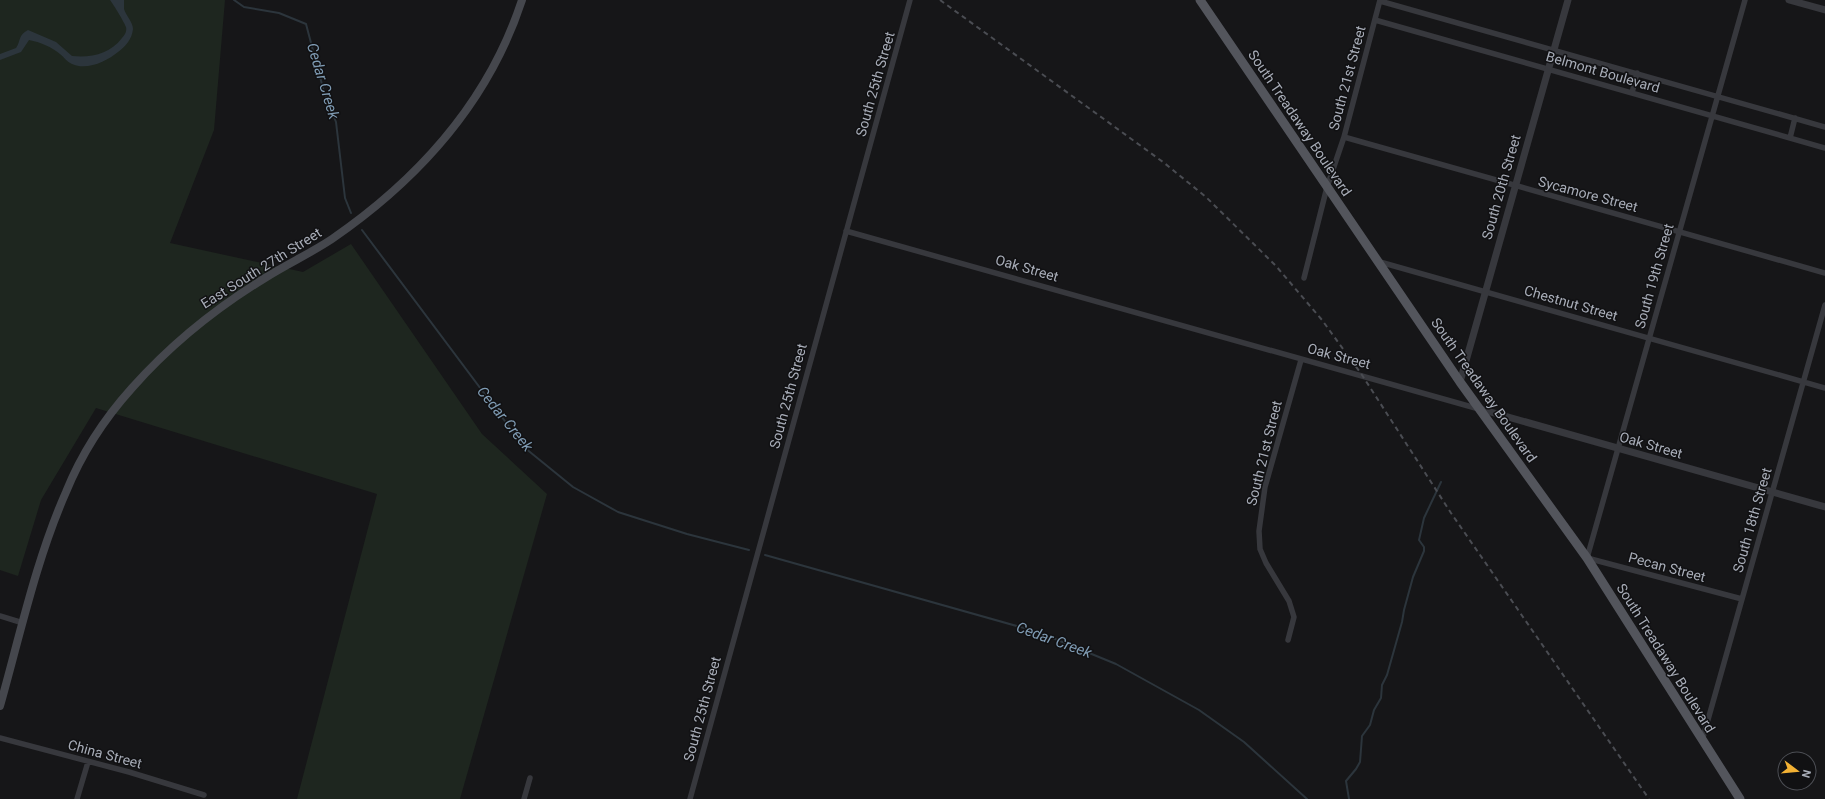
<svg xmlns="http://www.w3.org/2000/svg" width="1825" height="799" font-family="Roboto,sans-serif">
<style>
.green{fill:#1e261f}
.water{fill:#2c353c}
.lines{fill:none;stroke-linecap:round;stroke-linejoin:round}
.stream{stroke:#2c353c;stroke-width:2}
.minor{stroke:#37383d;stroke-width:5.5}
.tertiary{stroke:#37383d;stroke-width:7}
.secondary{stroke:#45474d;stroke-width:8}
.primary{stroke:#53555c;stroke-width:9}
.rail{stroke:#4a4c52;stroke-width:2;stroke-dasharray:5 4;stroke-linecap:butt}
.labels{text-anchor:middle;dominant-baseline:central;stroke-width:3;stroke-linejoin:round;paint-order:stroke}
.street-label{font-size:14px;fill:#a8adb8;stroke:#111113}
.water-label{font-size:15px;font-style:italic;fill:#7f9bb3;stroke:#111113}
</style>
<rect width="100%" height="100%" fill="#161618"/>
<path class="green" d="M 0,0 L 225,0 L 214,130 L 170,243 L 303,272 L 351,244 L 482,434 L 547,494 L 460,799 L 297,799 L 377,494 L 96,408 L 41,500 L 18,576 L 0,570 Z"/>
<path class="water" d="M 110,0 L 124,0 C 124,3 124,7 124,9 C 126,16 133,22 133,29 C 132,39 126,46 118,52 C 107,61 87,71 72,64 C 67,62 64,57 60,54 C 52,47 40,42 29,40 L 21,52 L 0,60 L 0,54 L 16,48 C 21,41 18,35 28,30 L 56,42 L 72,56 C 91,58 110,54 122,38 C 125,35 127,31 126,27 C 124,22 114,5 110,0 Z"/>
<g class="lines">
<path class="stream" d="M 234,0 L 244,7 L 279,13 L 306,24 L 324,92 L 336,122 L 345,198 L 351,213
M 362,230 L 525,448 L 573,487 L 618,512 L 687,534 L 749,550
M 765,555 L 1038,632 L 1116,664 L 1199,710 L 1244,742 L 1307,799
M 1349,799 L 1346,781 L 1356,769 L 1360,762 L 1362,736 L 1370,725 L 1374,710 L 1381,698 L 1382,685 L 1387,675 L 1402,622 L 1404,610 L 1413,577 L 1424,551 L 1424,547 L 1419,540 L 1424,518 L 1441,482"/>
<path class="minor" d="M 1380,1 L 1825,127
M 1375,20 L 1825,148
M 1632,93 L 1637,73
M 1344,137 L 1825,273
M 1790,138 L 1795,118
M 846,231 L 1479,409
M 1380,262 L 1825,388
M 1304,278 L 1327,187 L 1344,137 L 1380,0
M 1742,599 L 1587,558 L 1745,0
M 0,616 L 23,623
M 1288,640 L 1294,617 L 1289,601 L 1266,563 L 1260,549 L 1259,531 L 1265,487 L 1301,360
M 0,738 L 129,772 L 204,795
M 1702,741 L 1825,305
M 77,799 L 88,762
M 524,799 L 530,778
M 690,799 L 910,0"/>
<path class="tertiary" d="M 1789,0 L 1825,10
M 1460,382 L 1568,0
M 1480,409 L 1825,507"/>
<path class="secondary" d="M 0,706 C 20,635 36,560 66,492 C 81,455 105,418 132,388 C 170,345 216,308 265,278 C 287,264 311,253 332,239 C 419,179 489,101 522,0"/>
<path class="primary" d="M 1200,0 L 1460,382 L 1587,558 L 1740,799"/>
<path class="rail" d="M 940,0 L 1163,162 L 1206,197 L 1276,266 L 1322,320 L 1362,375 L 1451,513 L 1649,799"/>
</g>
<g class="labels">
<g class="street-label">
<text transform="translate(1603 72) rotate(16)">Belmont Boulevard</text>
<text transform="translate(1347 78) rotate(-75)">South 21st Street</text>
<text transform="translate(875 84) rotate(-74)">South 25th Street</text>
<text transform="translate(1300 123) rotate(56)">South Treadaway Boulevard</text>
<text transform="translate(1501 187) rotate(-74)">South 20th Street</text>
<text transform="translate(1588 194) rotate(15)">Sycamore Street</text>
<text transform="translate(261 268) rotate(-32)">East South 27th Street</text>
<text transform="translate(1027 268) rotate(16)">Oak Street</text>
<text transform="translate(1654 276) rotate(-74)">South 19th Street</text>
<text transform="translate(1571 303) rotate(16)">Chestnut Street</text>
<text transform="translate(1339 356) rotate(15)">Oak Street</text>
<text transform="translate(1484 390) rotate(55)">South Treadaway Boulevard</text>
<text transform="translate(788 396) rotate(-75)">South 25th Street</text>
<text transform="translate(1651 445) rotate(16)">Oak Street</text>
<text transform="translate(1264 453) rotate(-76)">South 21st Street</text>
<text transform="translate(1752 520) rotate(-74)">South 18th Street</text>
<text transform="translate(1667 567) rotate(15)">Pecan Street</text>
<text transform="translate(1666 658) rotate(58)">South Treadaway Boulevard</text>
<text transform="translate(702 709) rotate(-75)">South 25th Street</text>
<text transform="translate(105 754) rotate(15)">China Street</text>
</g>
<g class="water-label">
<text transform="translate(323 81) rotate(73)">Cedar Creek</text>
<text transform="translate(505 419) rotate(51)">Cedar Creek</text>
<text transform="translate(1054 640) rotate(20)">Cedar Creek</text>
</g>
</g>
<g transform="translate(1797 771) rotate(106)"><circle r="19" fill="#111113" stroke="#4d4f55"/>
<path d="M0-3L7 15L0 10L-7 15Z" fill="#f2b134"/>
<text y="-6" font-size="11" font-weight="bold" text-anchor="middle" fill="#a8adb8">N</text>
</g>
</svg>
